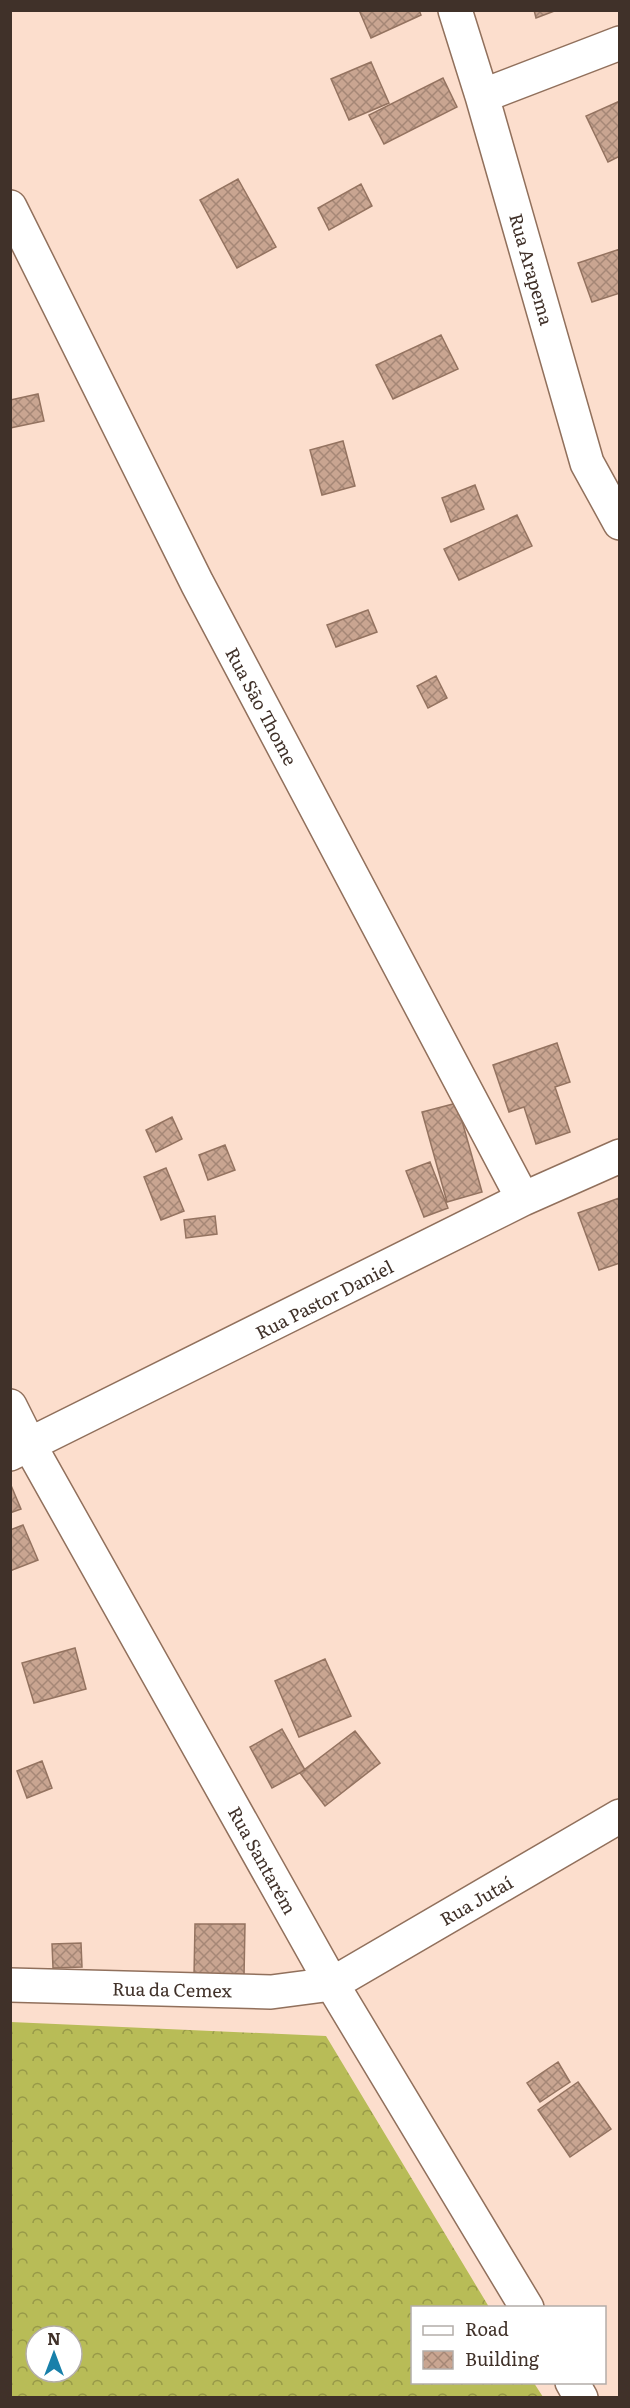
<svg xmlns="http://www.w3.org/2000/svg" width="630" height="2408" font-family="Literata,serif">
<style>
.forest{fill:url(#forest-crowns);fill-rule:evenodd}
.building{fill:url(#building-cross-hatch);stroke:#947360;stroke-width:1.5}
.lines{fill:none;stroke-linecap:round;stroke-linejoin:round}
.minor-casing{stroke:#91705c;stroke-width:36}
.minor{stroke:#fff;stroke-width:33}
.labels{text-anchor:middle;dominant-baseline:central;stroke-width:4.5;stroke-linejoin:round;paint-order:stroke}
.street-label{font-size:18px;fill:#403129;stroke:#fff}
</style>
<defs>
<pattern id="forest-crowns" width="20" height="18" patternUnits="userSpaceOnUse" patternTransform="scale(1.5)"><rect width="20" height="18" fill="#b8bc57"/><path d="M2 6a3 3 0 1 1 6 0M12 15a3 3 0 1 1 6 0" fill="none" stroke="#979948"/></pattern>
<pattern id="building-cross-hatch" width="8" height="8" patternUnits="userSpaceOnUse" patternTransform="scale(1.5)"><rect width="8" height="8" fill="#c9a591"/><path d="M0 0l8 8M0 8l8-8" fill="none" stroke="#a58776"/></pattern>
</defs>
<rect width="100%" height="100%" fill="#fcdecd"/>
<path class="forest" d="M 11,2022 L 326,2036 L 489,2307 L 412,2308 L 412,2382 L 534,2383 L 543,2397 L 11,2397 ZM 36,2336 L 72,2336 L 72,2372 L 36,2372 Z"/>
<path class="building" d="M 359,10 L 419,10 L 421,15 L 371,38 Z
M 534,10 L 557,10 L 536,18 Z
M 371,62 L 389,103 L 349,120 L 331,79 Z
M 443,78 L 457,107 L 384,144 L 369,115 Z
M 620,101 L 620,156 L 608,162 L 586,116 Z
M 238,179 L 276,247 L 237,268 L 200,200 Z
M 361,184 L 372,206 L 329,230 L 318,208 Z
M 620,249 L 620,293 L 592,302 L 578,263 Z
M 441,335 L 458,369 L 393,399 L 376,365 Z
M 38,394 L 44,421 L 10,428 L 10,400 Z
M 343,441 L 355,486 L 322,495 L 310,450 Z
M 475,485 L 484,509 L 451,522 L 442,498 Z
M 517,515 L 532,546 L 459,580 L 444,549 Z
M 368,610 L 377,632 L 336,647 L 327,625 Z
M 436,676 L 447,698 L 428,708 L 417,686 Z
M 557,1043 L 570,1082 L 555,1087 L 570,1132 L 536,1144 L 524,1107 L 509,1112 L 493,1065 Z
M 457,1103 L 482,1192 L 447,1202 L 422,1112 Z
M 172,1117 L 182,1139 L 156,1152 L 146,1130 Z
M 225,1145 L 235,1170 L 208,1180 L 199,1155 Z
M 430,1162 L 448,1208 L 424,1217 L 406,1171 Z
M 166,1168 L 184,1211 L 161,1220 L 144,1177 Z
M 619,1198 L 620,1263 L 599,1270 L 578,1213 Z
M 215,1216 L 217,1234 L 186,1238 L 184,1220 Z
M 10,1483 L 21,1509 L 10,1513 Z
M 23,1525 L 38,1560 L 10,1571 L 10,1530 Z
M 75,1648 L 86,1689 L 34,1703 L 22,1663 Z
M 325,1659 L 351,1716 L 299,1737 L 275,1681 Z
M 282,1729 L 305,1770 L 272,1788 L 250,1747 Z
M 355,1731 L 380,1763 L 325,1806 L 300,1773 Z
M 42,1761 L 52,1788 L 27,1798 L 17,1771 Z
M 195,1924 L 245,1924 L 244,1977 L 194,1976 Z
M 81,1943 L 82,1967 L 53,1968 L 52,1944 Z
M 558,2062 L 570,2082 L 540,2102 L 527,2083 Z
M 578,2082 L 611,2129 L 570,2157 L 538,2110 Z"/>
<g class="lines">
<g class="minor-casing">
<path id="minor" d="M 455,10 L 482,96 L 587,463 L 620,523
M 482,96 L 620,43
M 10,207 L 197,583 L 523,1199
M 10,1406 L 30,1446 L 332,1984 L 527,2308
M 10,1454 L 523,1199 L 620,1156
M 10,1985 L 271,1992 L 332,1984 L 620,1816
M 572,2382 L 581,2398"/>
</g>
<use href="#minor" class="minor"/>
</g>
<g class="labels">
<g class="street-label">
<text transform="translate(532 269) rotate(74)">Rua Arapema</text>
<text transform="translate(262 706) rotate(62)">Rua São Thome</text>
<text transform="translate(324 1299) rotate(-27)">Rua Pastor Daniel</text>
<text transform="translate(263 1860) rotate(61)">Rua Santarém</text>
<text transform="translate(476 1900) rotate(-30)">Rua Jutaí</text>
<text transform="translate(172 1989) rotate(1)">Rua da Cemex</text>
</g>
</g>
<rect width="630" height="2408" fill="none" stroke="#403129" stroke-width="24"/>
<rect x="411" y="2306" width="195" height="78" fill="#ffffff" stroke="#b3ada9" stroke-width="1.5"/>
<rect x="423" y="2326" width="30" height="9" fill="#ffffff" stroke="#b3ada9" stroke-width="1.5"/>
<text x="465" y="2336" font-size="18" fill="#403129">Road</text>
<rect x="423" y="2351" width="30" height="18" fill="url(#building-cross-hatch)" stroke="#b3ada9" stroke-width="1.5"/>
<text x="465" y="2366" font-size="18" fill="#403129">Building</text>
<g transform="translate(54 2354)"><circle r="28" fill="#ffffff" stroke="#b3ada9" stroke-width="1.5"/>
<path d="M0-4.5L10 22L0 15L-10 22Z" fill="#1880aa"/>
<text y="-9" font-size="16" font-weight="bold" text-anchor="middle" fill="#403129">N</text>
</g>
</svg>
